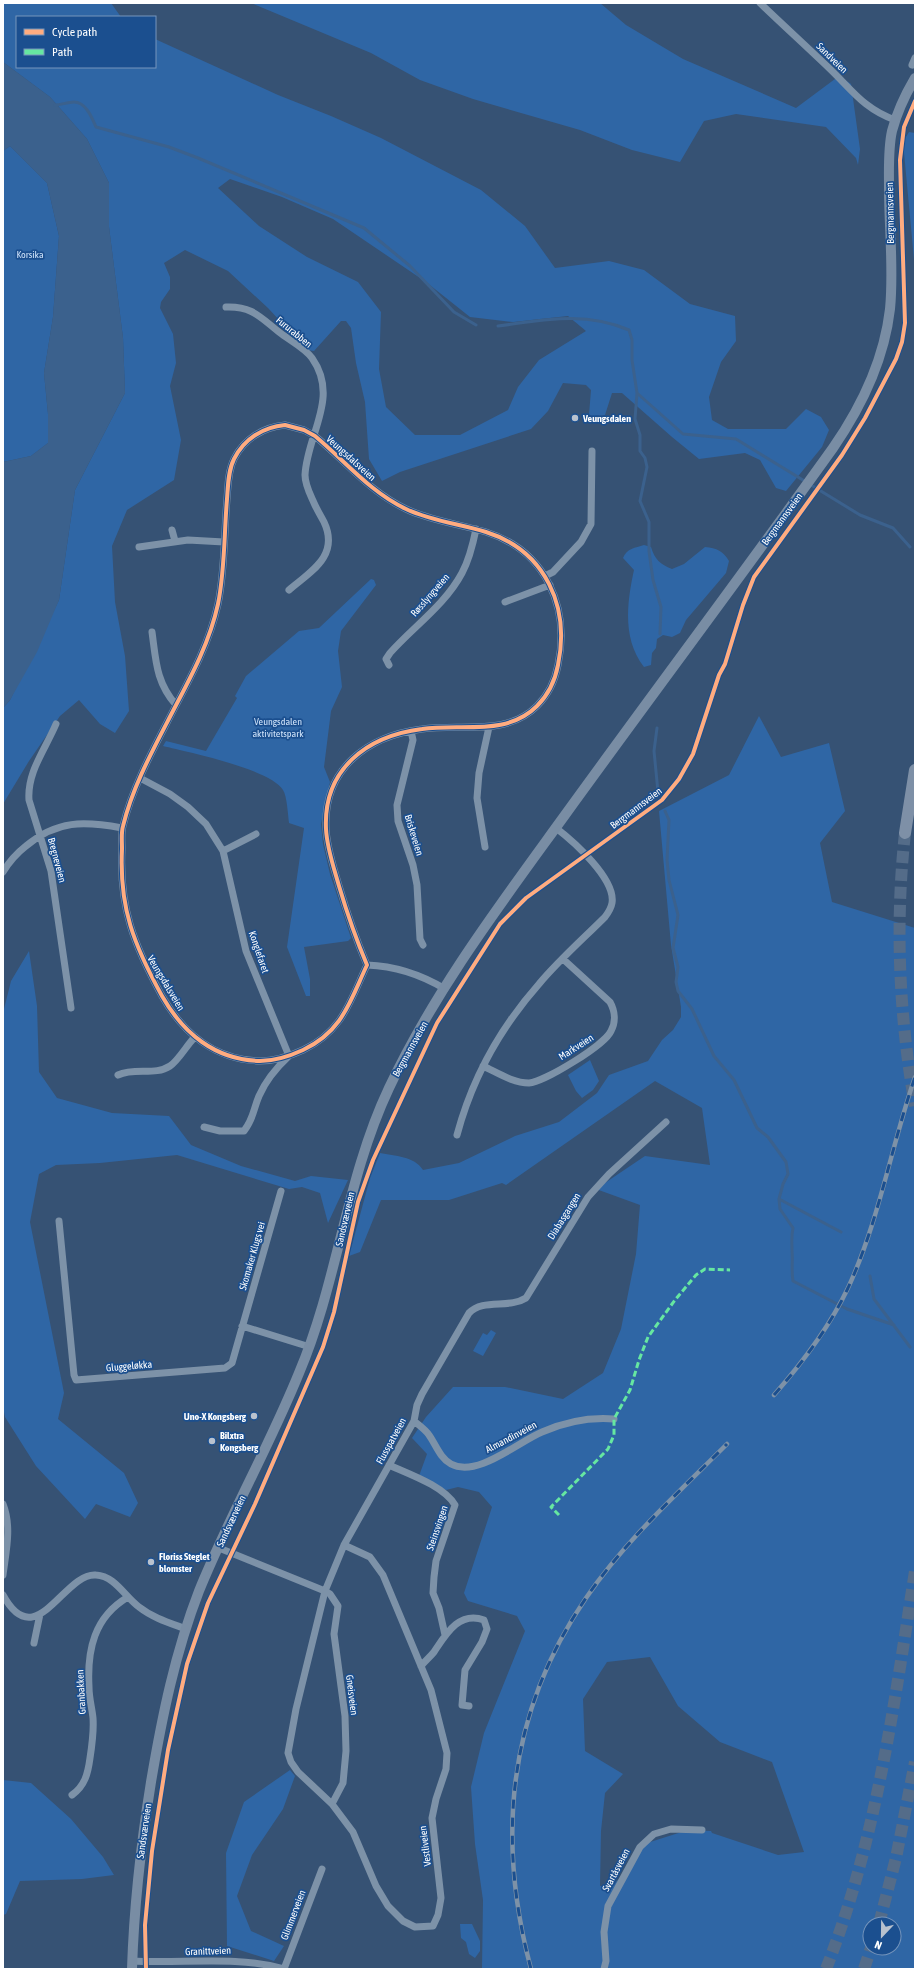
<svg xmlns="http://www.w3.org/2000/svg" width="918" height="1972" font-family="'Asap Condensed',sans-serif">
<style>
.green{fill:#2f66a5;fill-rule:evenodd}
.water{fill:#3b618d}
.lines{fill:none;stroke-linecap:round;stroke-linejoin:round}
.stream{stroke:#3b618d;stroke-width:3}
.trunk-tunnel{stroke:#546c89;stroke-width:12;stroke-dasharray:12 6;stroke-linecap:butt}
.minor{stroke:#7d92a8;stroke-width:7}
.secondary{stroke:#798da4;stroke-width:10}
.trunk{stroke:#7e90a7;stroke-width:12}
.rail-casing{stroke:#7e92a7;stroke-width:4.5}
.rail{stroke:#1b4f8f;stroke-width:3;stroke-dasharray:9;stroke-linecap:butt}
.quiet{stroke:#66e7a1;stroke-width:3;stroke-dasharray:6 3;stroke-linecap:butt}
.cycleway-casing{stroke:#1b4f8f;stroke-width:6}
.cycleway{stroke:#ffac80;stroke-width:4}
.poi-dot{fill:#b9c2ce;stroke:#1b4f8f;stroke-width:1.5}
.labels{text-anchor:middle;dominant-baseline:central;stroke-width:3.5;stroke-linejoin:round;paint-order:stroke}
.street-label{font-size:10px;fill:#fff;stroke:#1b4f8f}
.park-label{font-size:10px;fill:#cfe3fa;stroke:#1b4f8f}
.poi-label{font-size:10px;font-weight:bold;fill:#fff;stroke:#1b4f8f;text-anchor:start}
</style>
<rect width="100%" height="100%" fill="#365274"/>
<path class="green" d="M 3,3 L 111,3 L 121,17 L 17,17 L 17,67 L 155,67 L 155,39 L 278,95 L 331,116 L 381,138 L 481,190 L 525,226 L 555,268 L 609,261 L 644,270 L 690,304 L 735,316 L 736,341 L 721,362 L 709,397 L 712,420 L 728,429 L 786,429 L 806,409 L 821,417 L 829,430 L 822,447 L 786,491 L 776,488 L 760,460 L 745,453 L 699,459 L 672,437 L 622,393 L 612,393 L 605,415 L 595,417 L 589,415 L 591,390 L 586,385 L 563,383 L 548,411 L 531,429 L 400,472 L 382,481 L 369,459 L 365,402 L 356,363 L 351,328 L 346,321 L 341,321 L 314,351 L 307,350 L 268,308 L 228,271 L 185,250 L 164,263 L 170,277 L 170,289 L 161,302 L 160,308 L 173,334 L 176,363 L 170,386 L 181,440 L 174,480 L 127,510 L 112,546 L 115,602 L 125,656 L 129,711 L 115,733 L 100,724 L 79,700 L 60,716 L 29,761 L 3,804 L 3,708 L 10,700 L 59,600 L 75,490 L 125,393 L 123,338 L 109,227 L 109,183 L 87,139 L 50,97 L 3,62 ZM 230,179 L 282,197 L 333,219 L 426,282 L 470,317 L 513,322 L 568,316 L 586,331 L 539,360 L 518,387 L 508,410 L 460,435 L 415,435 L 386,407 L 379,369 L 381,312 L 358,282 L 307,257 L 259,226 L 218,188 Z
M 251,3 L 600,3 L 626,25 L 683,59 L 796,108 L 839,76 L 851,84 L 860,149 L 858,165 L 856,158 L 826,127 L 736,114 L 704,121 L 680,162 L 632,150 L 580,130 L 473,99 L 420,80 L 371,53 Z
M 909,132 L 915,133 L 915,270 L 903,142 Z
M 10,146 L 47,183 L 59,236 L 53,317 L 44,373 L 48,414 L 48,443 L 31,456 L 3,462 L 3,151 Z
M 644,545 L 651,547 C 655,560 660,564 672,569 L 684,564 L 705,547 C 717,548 723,551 729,561 L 726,573 L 686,620 L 680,633 L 672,637 L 663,635 L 657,639 L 656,648 L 652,653 L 651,665 L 644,667 C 622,639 627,602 634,570 L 623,558 C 627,548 635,548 644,545 Z
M 371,579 L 374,580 L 376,585 L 341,631 L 338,651 L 342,687 L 331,711 L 324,767 L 330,782 L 321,824 L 323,844 L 330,874 L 351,938 L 348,941 L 304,947 L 310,979 L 310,996 L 306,996 L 287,947 L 304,828 L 289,823 C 288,815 287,796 283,790 C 270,769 188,752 163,746 L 166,741 L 206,751 L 237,698 L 235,696 L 246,676 L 299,631 L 319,628 Z
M 759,716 L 781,757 L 829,743 L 845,811 L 820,843 L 832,902 L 915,928 L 915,1969 L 482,1969 L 483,1900 L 475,1844 L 471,1787 L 484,1733 L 525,1631 L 517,1616 L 468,1601 L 464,1593 L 492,1507 L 479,1492 L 458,1487 L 446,1490 L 419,1476 L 427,1454 L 412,1438 L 426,1417 L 453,1387 L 505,1387 L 563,1399 L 603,1373 L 621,1329 L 636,1254 L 640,1205 L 596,1189 L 645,1156 L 710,1165 L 702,1108 L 655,1081 L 506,1185 L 502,1183 L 449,1200 L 381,1200 L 360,1252 L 349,1256 L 370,1178 L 380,1153 C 395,1156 414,1156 423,1170 L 459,1163 L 515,1136 L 559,1122 L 597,1093 L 609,1075 L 648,1061 L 662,1040 L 673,1030 L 681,1017 L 681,1007 L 671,945 L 659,811 L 729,775 ZM 650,1657 L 678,1706 L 720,1742 L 772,1762 L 804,1852 L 778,1855 L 712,1833 L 711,1831 L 688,1830 L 647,1843 L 612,1887 L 600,1886 L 601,1831 L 605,1793 L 623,1774 L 585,1751 L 583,1699 L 607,1662 ZM 870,1924 L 894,1924 L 894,1948 L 870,1948 Z
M 29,951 L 37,1006 L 39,1072 L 57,1098 L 112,1113 L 169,1116 L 191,1145 L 241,1166 L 295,1181 L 311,1176 L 348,1180 L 328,1223 L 320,1193 L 302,1187 L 289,1189 L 177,1155 L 100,1163 L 56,1165 L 39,1174 L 30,1222 L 64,1393 L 58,1419 L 124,1473 L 138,1503 L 130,1517 L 96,1504 L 85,1519 L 36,1466 L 5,1417 L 3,1407 L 3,1013 L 11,981 Z
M 590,1060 L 599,1081 L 593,1090 L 582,1098 L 576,1091 L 568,1075 Z
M 491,1330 L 496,1333 L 483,1356 L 473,1351 L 483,1333 L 487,1335 Z
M 290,1770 L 295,1776 L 283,1809 L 252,1855 L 237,1896 L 251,1931 L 284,1946 L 274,1961 L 227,1946 L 226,1853 L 244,1802 Z
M 3,1780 L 31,1783 L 71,1819 L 103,1857 L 114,1875 L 82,1879 L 20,1881 L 6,1914 L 3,1915 Z
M 460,1924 L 472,1924 L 480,1941 L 480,1951 L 475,1958 L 469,1954 L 466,1942 L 461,1938 Z"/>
<path class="water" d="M 3,62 L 50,97 L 87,139 L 109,183 L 109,227 L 123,338 L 125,393 L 75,490 L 59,600 L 37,652 L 10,700 L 3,708 L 3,462 L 31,456 L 48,443 L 48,414 L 44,373 L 53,317 L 59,236 L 47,183 L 10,146 L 3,151 Z"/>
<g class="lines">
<path class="stream" d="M 55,105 C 61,105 67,102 74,102 C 86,102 92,118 96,127 L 169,147 L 198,158 L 364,228 L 410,266 L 454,312 L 476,325
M 498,326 C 544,320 584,311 629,330 L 632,340 L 632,360 L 637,393 L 635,419 L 640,435 L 640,451 L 645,458 L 647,467 L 640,501 L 649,522 L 649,551 L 653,580 L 661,607 L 660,634
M 637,393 L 683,434 L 736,439 L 860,515 L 893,528 L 910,547
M 657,728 L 654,751 L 658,792
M 665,811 L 669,820 L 667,860 L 669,880 L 678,915 L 673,948 L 678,967 L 676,982 L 678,991 L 692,1009 L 714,1056 L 734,1080 L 757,1128 L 768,1137 L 786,1162 L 788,1174 L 783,1184 L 779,1199 L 780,1209 L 793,1228 C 791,1237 792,1243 792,1251 C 793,1263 791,1269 793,1281 L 847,1309 L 894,1325
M 779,1199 L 841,1232
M 870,1276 L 874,1299 L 910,1347"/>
<path class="trunk-tunnel" d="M 905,833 C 895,925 899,1015 915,1106
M 879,1924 L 896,1858 L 915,1762
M 826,1969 C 876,1842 894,1705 915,1571
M 864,1969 L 871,1948"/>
<path class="minor" d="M 760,3 C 783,25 806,46 829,68 C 852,90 864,109 895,120
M 912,65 L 915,58
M 226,307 C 252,306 260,317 279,332 C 289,340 305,348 312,358 C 340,398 307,434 305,475 C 305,485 310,494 314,503 C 317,510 321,516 324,522 C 340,556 310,572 289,590
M 285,425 L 304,430 L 315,436 C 345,461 370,492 406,509 C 431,521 460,524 486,532 C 546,551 570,607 558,665 C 555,681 548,695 537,706 C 506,737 461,723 422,729 C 367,736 323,769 326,829 C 327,849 334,868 339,886 C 347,913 356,939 367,965 C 350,1001 343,1031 303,1050 C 290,1056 275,1061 260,1061 C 215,1060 183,1033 162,996 C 134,945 119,908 122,849 C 122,841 121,833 123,826 C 133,785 155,746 174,709 C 192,675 210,641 218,604 C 225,570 224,534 227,499 C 228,486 228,471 234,459 C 244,439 263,427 285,425 Z
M 172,530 L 175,541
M 139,547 L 188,540 L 224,542
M 545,576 L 553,572 L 581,542 L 591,524 L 592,451
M 505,602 L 550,585
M 152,632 C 156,661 156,682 176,705
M 389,665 L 386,659 L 390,653 C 413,627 445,605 462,573 C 469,560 473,544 476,529
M 56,724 C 45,750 27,772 29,800 L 51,871 L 71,1008
M 411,731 L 413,740 L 397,805 L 398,821 L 413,865 L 417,885 L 420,939 L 423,945
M 140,778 L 170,794 L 188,807 L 206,824 L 223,851 L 246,951 L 289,1056 C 276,1068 266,1080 259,1096 C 253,1110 254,1118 244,1131 L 220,1131 L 204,1127
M 485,847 L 477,798 L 479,773 L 489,727
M 223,851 L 256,834
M 3,872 C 9,862 17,853 26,846 C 57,820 84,821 122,828
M 367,965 C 396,966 420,974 445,989
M 483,1066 C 498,1073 513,1083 529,1083 C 544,1082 605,1045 611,1031 C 616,1022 615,1011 610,1002 L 563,959
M 118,1075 C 135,1067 155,1076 170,1066 C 178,1061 187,1045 194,1038
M 457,1135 C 472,1079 501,1027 539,984 C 559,960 583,939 605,917 C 608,913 611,909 612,903 C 616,879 573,841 556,828
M 59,1221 L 74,1375 L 76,1380 L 225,1368 L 232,1363 L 281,1191
M 242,1326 L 310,1347
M 414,1421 C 419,1425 426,1430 429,1435 C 436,1445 440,1458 451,1464 C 477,1478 518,1442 542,1432 C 565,1422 589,1417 614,1419
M 389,1465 C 409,1474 444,1486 455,1505 L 436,1561 L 434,1577 L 433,1593 L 439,1608 L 445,1635
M 3,1504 C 12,1527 6,1551 3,1575
M 344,1545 L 370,1557 L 383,1575 L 431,1690 L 447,1753 L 446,1769 L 436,1799 L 432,1818 L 441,1898 L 438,1915 L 433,1926 L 415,1927 L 403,1921 L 388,1906 L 376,1886 L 353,1832 L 332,1804 L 298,1772 L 291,1762 L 288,1753 L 296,1709 L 325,1591 L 344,1545 L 414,1421 L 417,1405 L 422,1394 L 469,1313 C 483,1298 509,1309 526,1298 L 588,1197 L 609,1174 L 666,1122
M 219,1548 L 325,1591 L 330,1594 L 338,1606 L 334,1634 L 345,1716 L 346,1751 L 343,1783 L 332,1804
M 3,1595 C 36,1656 64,1572 96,1575 C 115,1576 125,1597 139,1607 C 153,1618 170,1623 186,1629
M 34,1643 L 40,1614
M 421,1666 C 425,1661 430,1657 434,1652 C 446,1634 459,1611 484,1620 L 487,1629 L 482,1642 L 465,1670 L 462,1705 L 469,1706
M 72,1795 C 85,1786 88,1773 90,1758 C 92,1745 94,1731 93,1718 C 92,1708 89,1698 89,1687 C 87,1650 94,1617 128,1597
M 132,1961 C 183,1964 235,1955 285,1969
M 284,1969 L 322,1869
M 604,1969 L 606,1961 L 604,1932 L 608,1906 L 640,1847 L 654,1834 L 671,1829 L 702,1830"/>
<path class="secondary" d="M 132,1969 C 134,1906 141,1844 151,1782 C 162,1717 175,1653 199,1591 C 229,1517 269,1447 299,1373 C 338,1281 346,1179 389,1088 C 435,990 502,902 565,815 C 654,692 745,571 833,448 C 862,406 884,361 890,309 C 894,269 889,228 889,188 C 889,169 888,149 892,131 C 897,112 905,95 915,78"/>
<path class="trunk" d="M 905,833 L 915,770"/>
<g class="rail-casing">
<path id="rail" d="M 774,1395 C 803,1362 829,1328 848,1288 C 879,1221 891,1147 915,1077
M 531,1969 C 496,1838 508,1712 586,1598 C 625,1541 678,1493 727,1444"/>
</g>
<use href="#rail" class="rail"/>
<path class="quiet" d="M 559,1515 L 551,1507 L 608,1449 L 614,1435 L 614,1419 L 630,1390 L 639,1360 L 648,1337 L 675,1300 L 696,1275 L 705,1269 L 730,1270"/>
<g class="cycleway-casing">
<path id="cycleway" d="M 285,425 L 304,430 L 315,436 C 345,461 370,492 406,509 C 431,521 460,524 486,532 C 546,551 570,607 558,665 C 555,681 548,695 537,706 C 506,737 461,723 422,729 C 367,736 323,769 326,829 C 327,849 334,868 339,886 C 347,913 356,939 367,965 C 350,1001 343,1031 303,1050 C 290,1056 275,1061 260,1061 C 215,1060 183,1033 162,996 C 134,945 119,908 122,849 C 122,841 121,833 123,826 C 133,785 155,746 174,709 C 192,675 210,641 218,604 C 225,570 224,534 227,499 C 228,486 228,471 234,459 C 244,439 263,427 285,425 Z
M 146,1969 L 145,1925 L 152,1851 L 168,1750 L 187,1664 L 208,1603 L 255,1504 L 323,1347 L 334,1312 L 358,1202 L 373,1160 L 437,1023 L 500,924 L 526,898 L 662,800 L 679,779 L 693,754 L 719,675 L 725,664 L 743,605 L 754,577 L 842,455 L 865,418 L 896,359 L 902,342 L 905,323 L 900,160 L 904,127 L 915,101"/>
</g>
<use href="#cycleway" class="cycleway"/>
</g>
<g class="poi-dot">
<circle cx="575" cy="418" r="4"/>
<circle cx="254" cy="1416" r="4"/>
<circle cx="212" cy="1441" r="4"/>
<circle cx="151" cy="1562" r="4"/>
</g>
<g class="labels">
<g class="street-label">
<text transform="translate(832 58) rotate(44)">Sandveien</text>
<text transform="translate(890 213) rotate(-91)">Bergmannsveien</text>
<text transform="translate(294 332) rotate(39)">Fururabben</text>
<text transform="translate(351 458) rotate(42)">Veungsdalsveien</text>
<text transform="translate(782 519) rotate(-54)">Bergmannsveien</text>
<text transform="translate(430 595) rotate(-49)">Røsslyngveien</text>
<text transform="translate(636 808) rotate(-37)">Bergmannsveien</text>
<text transform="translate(414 835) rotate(73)">Briskeveien</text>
<text transform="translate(57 860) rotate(75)">Bregneveien</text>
<text transform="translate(259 952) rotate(71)">Konglefaret</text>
<text transform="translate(166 983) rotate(59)">Veungsdalsveien</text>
<text transform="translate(576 1047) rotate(-33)">Markveien</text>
<text transform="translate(410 1049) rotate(-61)">Bergmannsveien</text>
<text transform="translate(564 1216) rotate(-58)">Diabasgangen</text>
<text transform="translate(345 1219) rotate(-77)">Sandsværveien</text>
<text transform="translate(252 1256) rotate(-74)">Skomaker Klugs vei</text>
<text transform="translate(129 1366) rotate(-5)">Gluggeløkka</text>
<text transform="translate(511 1437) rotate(-28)">Almandinveien</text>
<text transform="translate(391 1441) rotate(-61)">Flusspatveien</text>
<text transform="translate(231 1521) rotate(-65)">Sandsværveien</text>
<text transform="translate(437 1528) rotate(-71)">Steinsvingen</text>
<text transform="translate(81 1692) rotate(-93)">Granbakken</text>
<text transform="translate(352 1695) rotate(83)">Gneisveien</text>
<text transform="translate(144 1831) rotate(-82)">Sandsværveien</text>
<text transform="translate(425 1846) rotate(-97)">Vestliveien</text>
<text transform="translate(616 1870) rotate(-62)">Svartåsveien</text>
<text transform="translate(293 1915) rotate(-69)">Glimmerveien</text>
<text transform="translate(208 1951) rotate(-2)">Granittveien</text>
</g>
<g class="park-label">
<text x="30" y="254">Korsika</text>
<text x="278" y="721">Veungsdalen<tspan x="278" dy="12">aktivitetspark</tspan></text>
</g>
<g class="poi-label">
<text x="583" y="418">Veungsdalen</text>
<text x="246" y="1416" text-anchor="end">Uno-X Kongsberg</text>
<text x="220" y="1435">Bilxtra<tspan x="220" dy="12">Kongsberg</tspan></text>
<text x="159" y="1556">Floriss Steglet<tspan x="159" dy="12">blomster</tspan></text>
</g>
</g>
<rect width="918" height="1972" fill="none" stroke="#ffffff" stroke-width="8"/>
<rect x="16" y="16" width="140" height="52" fill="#1b4f8f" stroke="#7695bc"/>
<rect x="24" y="29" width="20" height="6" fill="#ffac80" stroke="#7695bc"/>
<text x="52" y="36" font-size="12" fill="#ffffff">Cycle path</text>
<rect x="24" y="49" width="20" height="6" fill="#66e7a1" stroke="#7695bc"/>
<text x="52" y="56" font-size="12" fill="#ffffff">Path</text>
<g transform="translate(882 1936) rotate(202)"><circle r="19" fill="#1b4f8f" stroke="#7695bc"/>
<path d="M0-3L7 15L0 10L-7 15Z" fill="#b9c2ce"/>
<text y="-6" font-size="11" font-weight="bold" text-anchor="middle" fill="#ffffff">N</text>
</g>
</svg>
